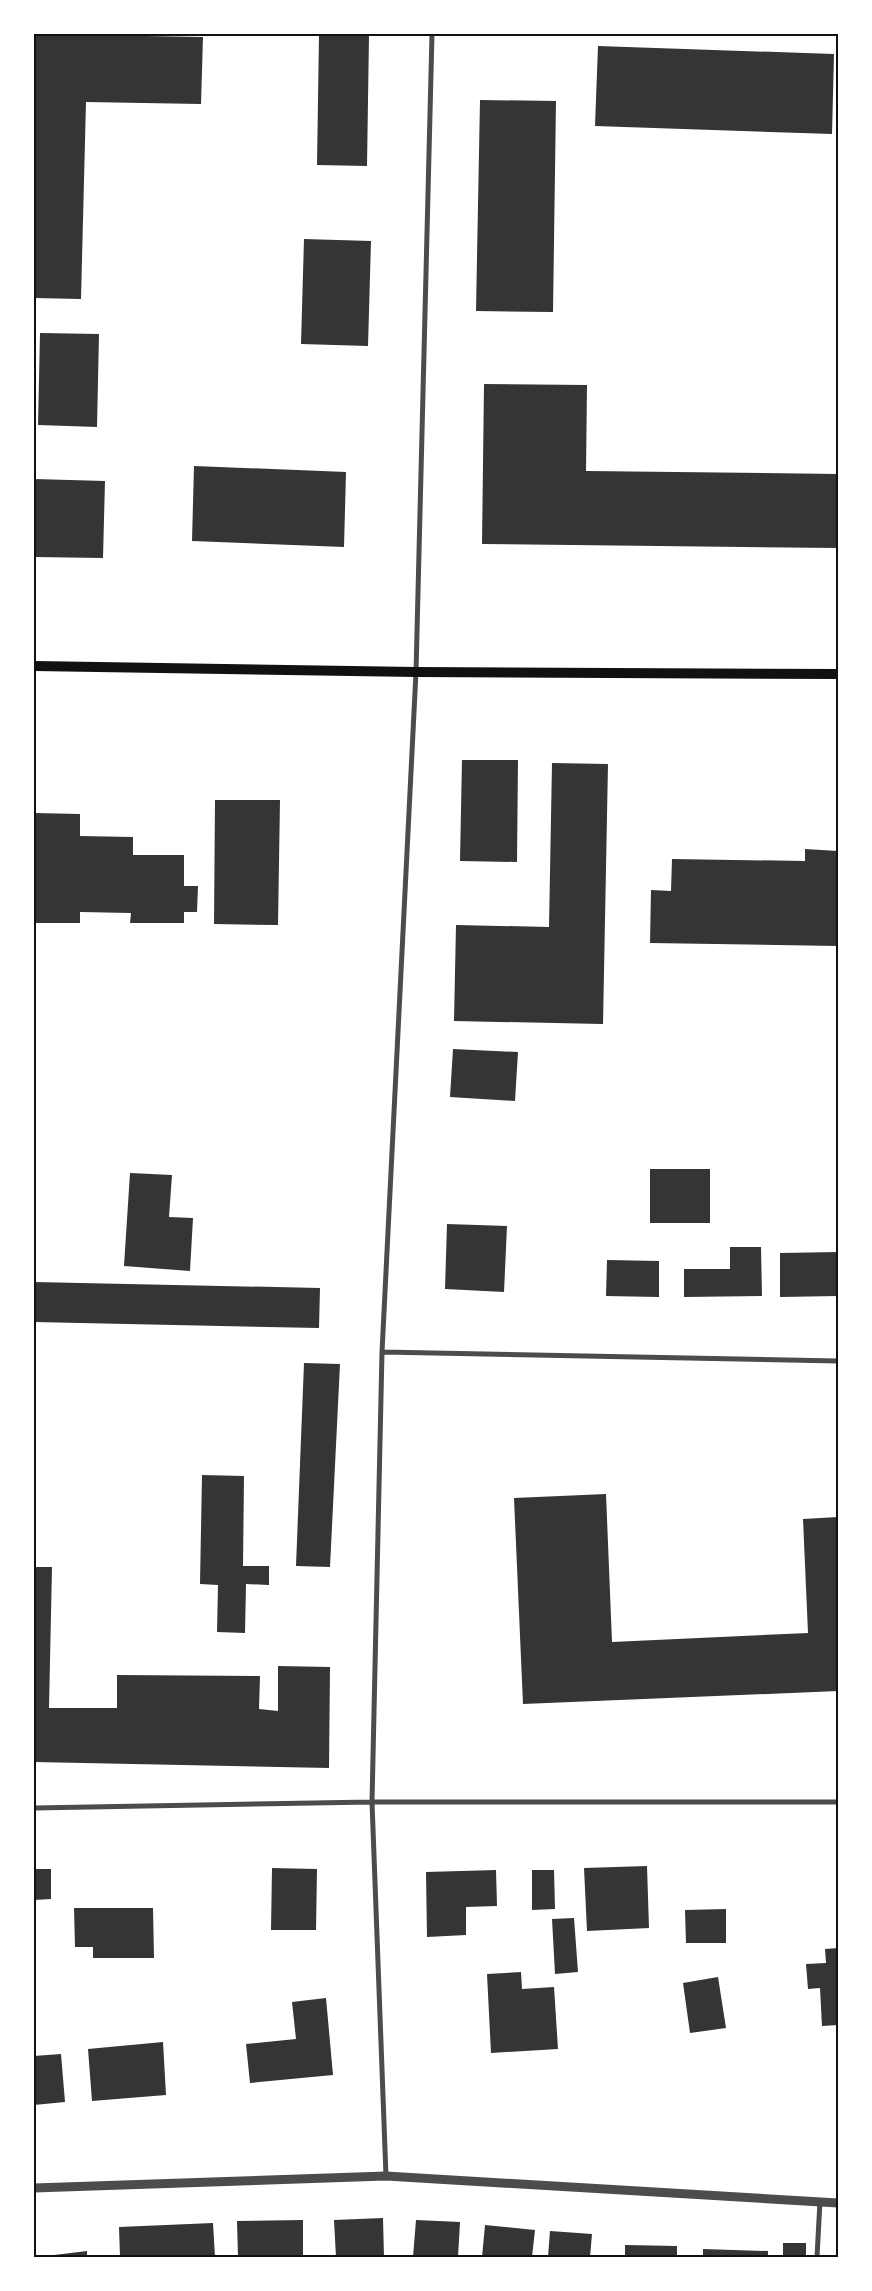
<svg xmlns="http://www.w3.org/2000/svg" width="872" height="2291" font-family="Ubuntu,sans-serif">
<style>
.building{fill:#353535}
.lines{fill:none;stroke-linecap:round;stroke-linejoin:round}
.minor{stroke:#4c4c4c;stroke-width:5}
.tertiary{stroke:#4c4c4c;stroke-width:9}
.secondary{stroke:#111;stroke-width:10}
.neatline{fill:none;stroke:#111;stroke-width:2}
</style>
<rect width="100%" height="100%" fill="#fff"/>
<path class="building" d="M 34,34 L 203,37 L 201,104 L 86,102 L 81,299 L 34,298 Z
M 319,34 L 369,35 L 367,166 L 317,165 Z
M 598,46 L 834,54 L 832,134 L 595,126 Z
M 480,100 L 556,101 L 553,312 L 476,311 Z
M 304,239 L 371,241 L 368,346 L 301,344 Z
M 40,333 L 99,334 L 97,427 L 38,425 Z
M 484,384 L 587,385 L 586,471 L 838,474 L 838,548 L 482,544 Z
M 194,466 L 346,472 L 344,547 L 192,541 Z
M 34,479 L 105,481 L 103,558 L 34,557 Z
M 462,760 L 518,760 L 517,862 L 460,861 Z
M 552,763 L 608,764 L 603,1024 L 454,1021 L 456,925 L 549,927 Z
M 215,800 L 280,800 L 278,925 L 214,924 Z
M 34,813 L 80,814 L 80,836 L 133,837 L 133,855 L 184,855 L 184,886 L 198,886 L 197,912 L 184,912 L 184,923 L 130,923 L 131,913 L 80,912 L 80,923 L 34,923 Z
M 805,849 L 838,851 L 838,946 L 650,943 L 651,890 L 671,891 L 672,859 L 805,861 Z
M 453,1049 L 518,1052 L 515,1101 L 450,1097 Z
M 650,1169 L 710,1169 L 710,1223 L 650,1223 Z
M 130,1173 L 172,1175 L 169,1217 L 193,1218 L 190,1271 L 124,1266 Z
M 447,1224 L 507,1226 L 504,1292 L 445,1289 Z
M 730,1247 L 761,1247 L 762,1296 L 684,1297 L 684,1269 L 730,1269 Z
M 838,1252 L 838,1296 L 780,1297 L 780,1253 Z
M 607,1260 L 659,1261 L 659,1297 L 606,1296 Z
M 34,1282 L 320,1288 L 319,1328 L 34,1322 Z
M 304,1363 L 340,1364 L 330,1567 L 296,1566 Z
M 202,1475 L 244,1476 L 243,1566 L 269,1566 L 269,1585 L 246,1584 L 245,1633 L 217,1632 L 218,1585 L 200,1584 Z
M 606,1494 L 612,1642 L 808,1633 L 803,1519 L 838,1517 L 838,1691 L 523,1704 L 514,1498 Z
M 34,1567 L 52,1567 L 49,1708 L 117,1708 L 117,1675 L 260,1676 L 259,1709 L 278,1711 L 278,1666 L 330,1667 L 329,1768 L 34,1762 Z
M 647,1866 L 649,1928 L 587,1931 L 584,1868 Z
M 272,1868 L 317,1869 L 316,1930 L 271,1930 Z
M 34,1869 L 51,1869 L 51,1899 L 34,1900 Z
M 496,1870 L 497,1906 L 466,1907 L 466,1935 L 427,1937 L 426,1872 Z
M 532,1870 L 554,1870 L 555,1909 L 532,1910 Z
M 74,1908 L 153,1908 L 154,1958 L 93,1958 L 93,1947 L 75,1947 Z
M 726,1909 L 726,1943 L 686,1943 L 685,1910 Z
M 574,1918 L 578,1972 L 555,1974 L 552,1919 Z
M 838,1948 L 838,2025 L 822,2026 L 820,1988 L 808,1989 L 806,1964 L 826,1963 L 825,1949 Z
M 521,1972 L 522,1989 L 554,1987 L 558,2049 L 491,2053 L 487,1974 Z
M 718,1977 L 726,2028 L 690,2033 L 683,1983 Z
M 326,1998 L 333,2075 L 250,2083 L 246,2044 L 296,2039 L 292,2002 Z
M 163,2042 L 166,2095 L 92,2101 L 88,2049 Z
M 61,2054 L 65,2102 L 34,2105 L 34,2056 Z
M 383,2218 L 384,2257 L 336,2257 L 334,2220 Z
M 303,2220 L 303,2257 L 238,2257 L 237,2221 Z
M 416,2220 L 460,2222 L 458,2257 L 413,2257 Z
M 213,2223 L 215,2257 L 120,2257 L 119,2227 Z
M 485,2225 L 535,2230 L 532,2257 L 482,2257 Z
M 550,2231 L 592,2234 L 590,2257 L 548,2257 Z
M 783,2243 L 806,2243 L 806,2257 L 783,2257 Z
M 625,2245 L 677,2246 L 677,2257 L 625,2257 Z
M 703,2249 L 768,2251 L 768,2257 L 703,2257 Z
M 87,2251 L 87,2257 L 46,2257 L 46,2256 Z"/>
<g class="lines">
<path class="minor" d="M 382,1352 L 838,1361
M 34,1808 L 372,1802 L 838,1802
M 386,2176 L 372,1802 L 382,1352 L 416,672 L 432,34
M 817,2257 L 820,2201"/>
<path class="tertiary" d="M 34,2188 L 386,2176 L 838,2203"/>
<path class="secondary" d="M 34,666 L 416,672 L 838,674"/>
</g>
<rect width="872" height="2291" fill="none" stroke="#ffffff" stroke-width="70"/>
<rect x="35" y="35" width="802" height="2221" class="neatline"/>
</svg>
